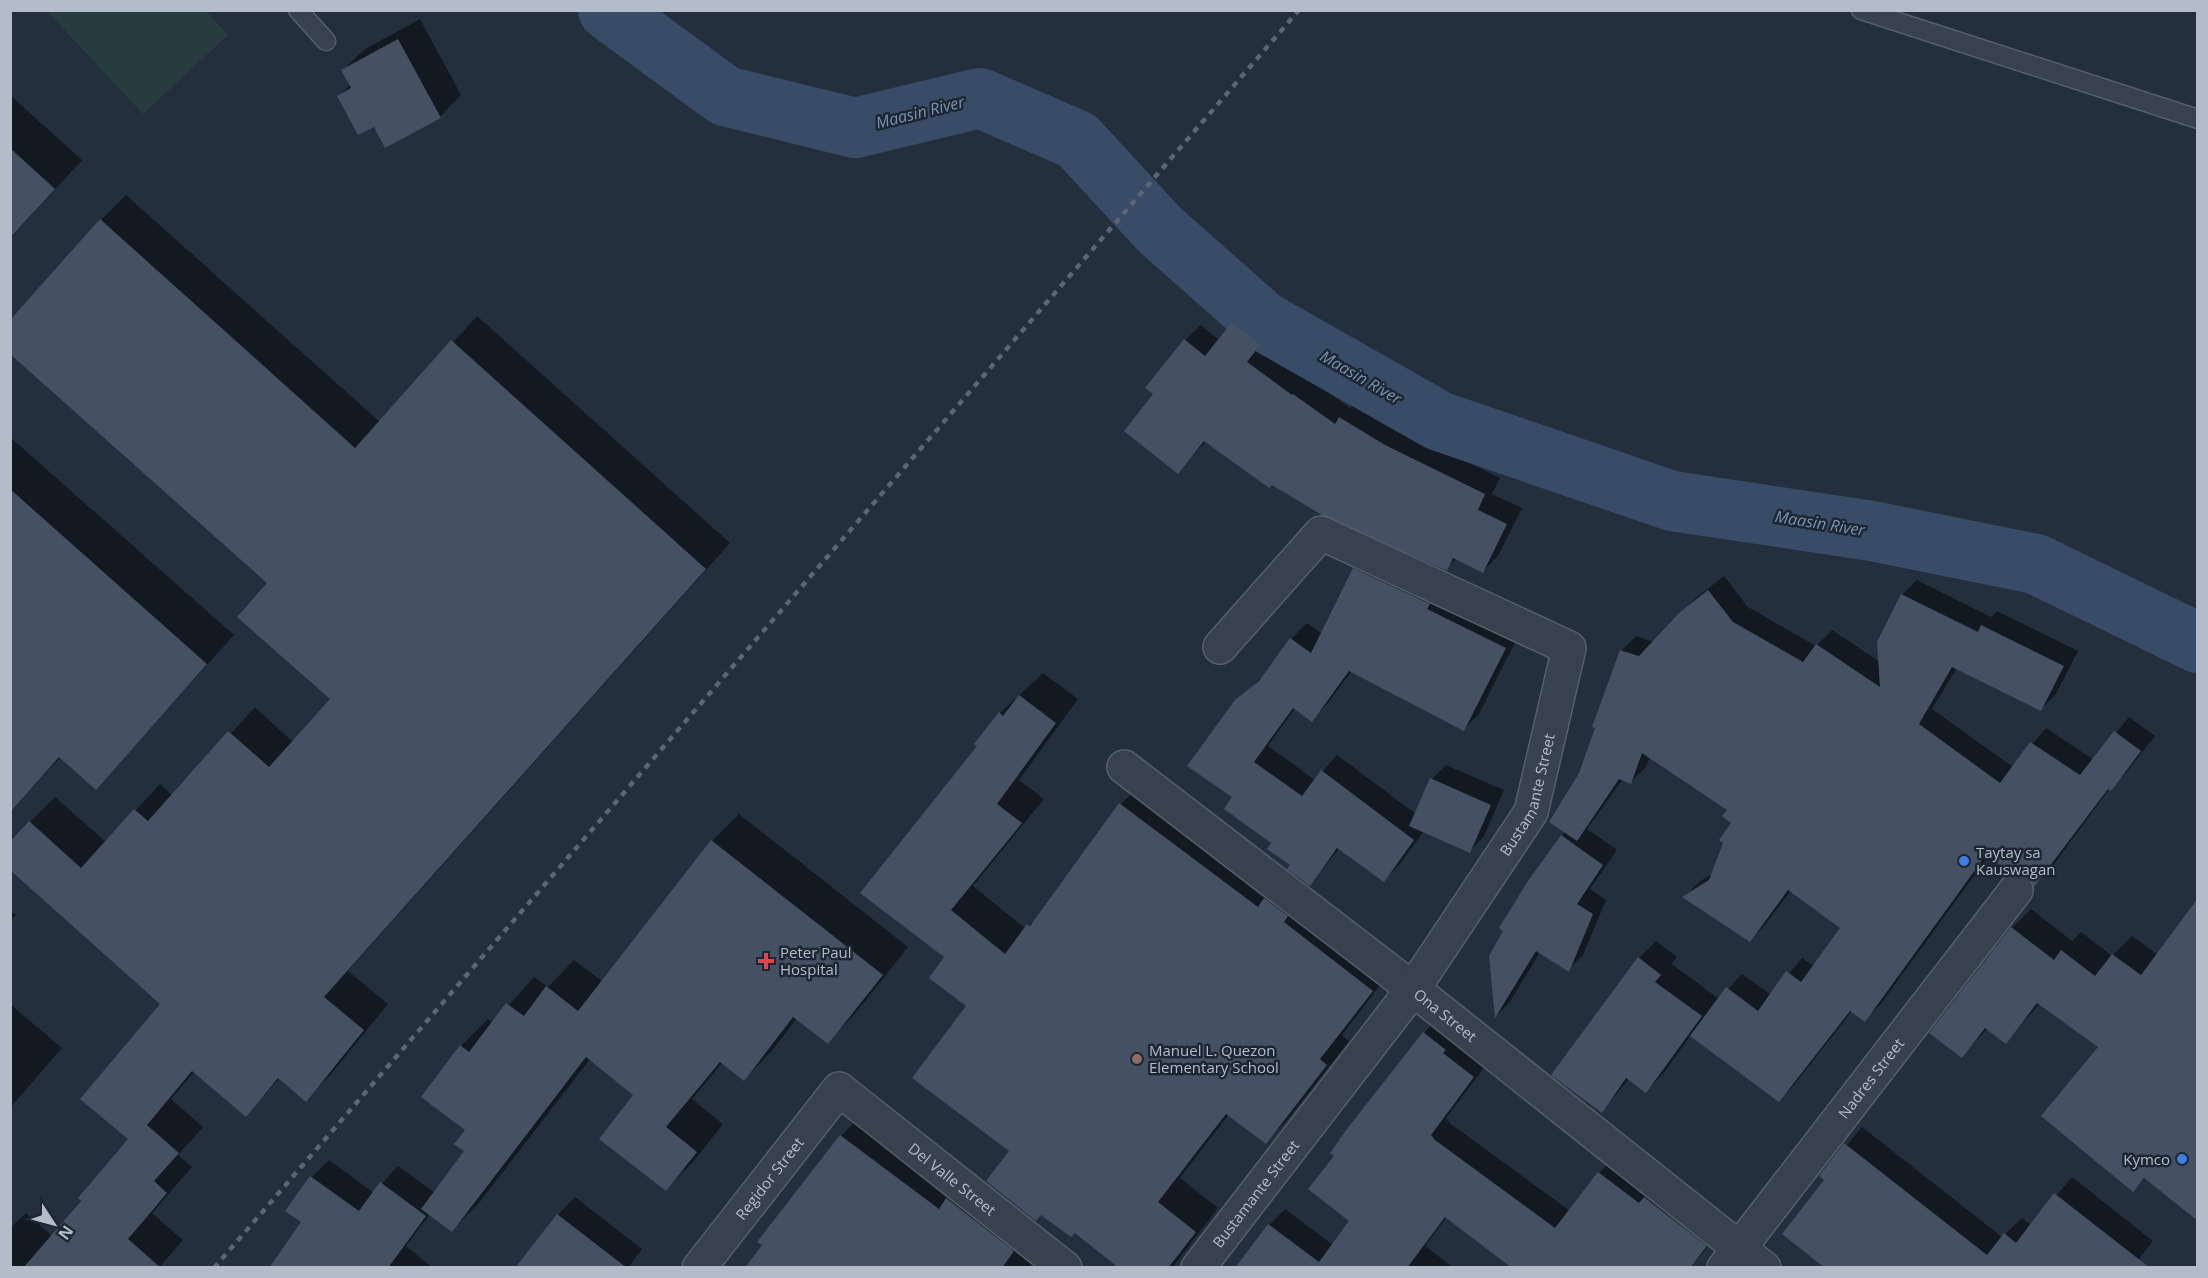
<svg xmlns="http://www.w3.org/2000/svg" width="2208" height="1278" font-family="'Open Sans',sans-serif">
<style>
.green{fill:#263c3f}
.shadow{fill:#0007}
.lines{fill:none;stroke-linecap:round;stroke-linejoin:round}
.river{stroke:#394c67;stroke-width:60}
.building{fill:#455162}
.lane-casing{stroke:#565f6c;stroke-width:21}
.street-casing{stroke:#565f6c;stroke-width:36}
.lane{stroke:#38414e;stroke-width:18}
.street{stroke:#38414e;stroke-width:33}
.rail{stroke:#5a6575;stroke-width:4.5;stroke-dasharray:6 6;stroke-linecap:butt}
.shop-dot{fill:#3f7fe0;stroke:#1d2633;stroke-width:2}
.health-dot{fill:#e0444e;stroke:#1d2633;stroke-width:2}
.education-dot{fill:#8d6e63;stroke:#1d2633;stroke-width:2}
.labels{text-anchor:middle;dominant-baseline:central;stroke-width:5;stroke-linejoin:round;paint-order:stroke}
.street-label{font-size:15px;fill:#b4bcc9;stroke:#1d2633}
.poi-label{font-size:15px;fill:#b4bcc9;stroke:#1d2633;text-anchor:start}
.water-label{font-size:16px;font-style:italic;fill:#7c92b1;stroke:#1d2633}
</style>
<rect width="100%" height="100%" fill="#242f3e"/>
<path class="green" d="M 47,11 L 206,11 L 228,35 L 143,114 Z"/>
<path class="shadow" d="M 420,19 L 461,95 L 440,117 L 375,125 L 339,96 L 351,84 L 343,70 L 365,49 Z
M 10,95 L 82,160 L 10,239 Z
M 126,195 L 380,422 L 477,316 L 730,543 L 348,971 L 388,1004 L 331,1074 L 305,1100 L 280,1078 L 246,1115 L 195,1071 L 171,1099 L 203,1127 L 178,1155 L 192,1167 L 152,1213 L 183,1240 L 159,1268 L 10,1268 L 10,1228 L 26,1213 L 52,1236 L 130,1139 L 162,1004 L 30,822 L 55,797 L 106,842 L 160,784 L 173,796 L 255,707 L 293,742 L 332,699 L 269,583 L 101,220 Z
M 1248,308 L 1274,329 L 1261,346 L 1308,381 L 1310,379 L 1350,408 L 1356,402 L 1401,429 L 1500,478 L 1492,494 L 1522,508 L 1498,556 L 1482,572 L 1456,559 L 1446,569 L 1206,441 L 1178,472 L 1155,394 L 1185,340 L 1201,325 L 1219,340 Z
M 10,437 L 234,635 L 96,788 L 61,757 L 22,797 L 10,797 Z
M 1370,554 L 1520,632 L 1479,714 L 1464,729 L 1352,671 L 1327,704 L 1311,720 L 1295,708 L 1268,746 L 1315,780 L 1337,755 L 1416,814 L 1432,779 L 1446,765 L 1504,790 L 1484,836 L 1470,851 L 1424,831 L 1400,864 L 1384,880 L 1340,848 L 1309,884 L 1234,797 L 1237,701 L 1265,674 L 1291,639 L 1307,623 L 1322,634 L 1354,569 Z
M 1724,576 L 1748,607 L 1816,646 L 1832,630 L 1880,662 L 1902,595 L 1917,580 L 1991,617 L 1997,611 L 2078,651 L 2056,694 L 2041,709 L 1957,668 L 1932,709 L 2013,767 L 2046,728 L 2094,760 L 2129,717 L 2155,736 L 2125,774 L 2110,788 L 2049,871 L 2034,885 L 2028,874 L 1989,855 L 1880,1005 L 1865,1020 L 1852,1011 L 1794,1085 L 1779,1100 L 1691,1035 L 1663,1074 L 1646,1091 L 1629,1079 L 1602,1111 L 1639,958 L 1656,941 L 1677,957 L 1672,964 L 1719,999 L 1742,974 L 1771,995 L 1802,958 L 1814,966 L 1842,928 L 1791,890 L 1765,925 L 1750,940 L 1684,897 L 1699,882 L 1713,873 L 1733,822 L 1729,810 L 1650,756 L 1646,767 L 1631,782 L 1623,779 L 1587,829 L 1617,850 L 1590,889 L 1606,900 L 1583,955 L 1568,970 L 1540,952 L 1510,1002 L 1497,1015 L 1562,836 L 1566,831 L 1580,774 L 1621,651 L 1636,636 L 1654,642 L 1696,598 Z
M 1043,673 L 1078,699 L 1019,780 L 1044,799 L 973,886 L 1026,929 L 1041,913 L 1121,804 L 1144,781 L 1394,967 L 1342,1035 L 1349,1041 L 1288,1119 L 1266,1142 L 1229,1114 L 1180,1178 L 1218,1208 L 1172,1268 L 1122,1268 L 1075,1231 L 1011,1151 L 968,1006 L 946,957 L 862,893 L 979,746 L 1000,713 Z
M 739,814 L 908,947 L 854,1015 L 827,1042 L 797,1018 L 771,1052 L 744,1079 L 723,1062 L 692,1099 L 723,1124 L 693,1162 L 666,1189 L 636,1095 L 590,1059 L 479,1203 L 452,1230 L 430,1214 L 406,1246 L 433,1268 L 271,1268 L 303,1222 L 312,1177 L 329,1160 L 374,1193 L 398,1166 L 435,1193 L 466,1151 L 461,1046 L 488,1019 L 493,1023 L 534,977 L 548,987 L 574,960 L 603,982 L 712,841 Z
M 2031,909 L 2072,941 L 2081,932 L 2112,956 L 2132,936 L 2158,955 L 2146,1177 L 2133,1190 L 2100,1047 L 2040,1003 L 2006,1042 L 1988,1028 L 1962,1056 L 2012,928 Z
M 10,911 L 16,915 L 10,922 Z
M 10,1004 L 62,1048 L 10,1108 Z
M 1439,1017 L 1489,1061 L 1446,1118 L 1451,1124 L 1570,1211 L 1599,1173 L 1615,1157 L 1721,1230 L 1702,1254 L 1689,1268 L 1447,1217 L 1425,1246 L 1454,1268 L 1238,1268 L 1269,1225 L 1285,1209 L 1333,1245 L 1351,1220 L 1336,1155 L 1424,1033 Z
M 858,1119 L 1066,1268 L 746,1268 L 764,1245 L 759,1241 L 841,1136 Z
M 1862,1127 L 2002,1237 L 2022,1218 L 2031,1225 L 2072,1177 L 2153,1241 L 2132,1268 L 1828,1268 L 1826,1180 L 1821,1176 Z
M 575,1197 L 642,1249 L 628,1268 L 517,1268 L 558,1215 Z"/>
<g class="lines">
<path class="river" d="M 608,10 L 725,96 L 855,128 L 980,98 L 1077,140 L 1160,230 L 1263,321 L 1439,421 L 1672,501 L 1872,531 L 2036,564 L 2198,643"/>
</g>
<path class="building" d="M 398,39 L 441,118 L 385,148 L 374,127 L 358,135 L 337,96 L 351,88 L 341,70 Z
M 10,148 L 55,189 L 10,238 Z
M 100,219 L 355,448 L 451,340 L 706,569 L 324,997 L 364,1030 L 306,1102 L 278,1078 L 246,1117 L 192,1071 L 147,1125 L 179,1153 L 154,1181 L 167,1193 L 128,1239 L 161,1268 L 23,1268 L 81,1201 L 78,1198 L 128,1139 L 80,1099 L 160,1004 L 10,870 L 10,842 L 29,821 L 81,868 L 134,809 L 148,821 L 228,731 L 269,767 L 330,699 L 237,617 L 267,583 L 10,354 L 10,320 Z
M 1232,322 L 1260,345 L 1247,362 L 1292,395 L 1293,394 L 1335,424 L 1339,417 L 1385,445 L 1485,494 L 1478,510 L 1507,524 L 1483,573 L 1453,558 L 1447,571 L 1322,515 L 1272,485 L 1269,488 L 1204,441 L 1178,474 L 1124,431 L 1153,394 L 1145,388 L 1184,339 L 1205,356 Z
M 10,489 L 207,664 L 96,790 L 59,757 L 10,812 Z
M 1353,568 L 1430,604 L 1427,609 L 1506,648 L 1464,731 L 1349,671 L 1312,722 L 1293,708 L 1254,762 L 1302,796 L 1321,770 L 1414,840 L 1384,882 L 1337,848 L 1310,886 L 1287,869 L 1290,865 L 1267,849 L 1271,843 L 1224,809 L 1232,797 L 1187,766 L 1235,700 L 1259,681 L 1290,638 L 1311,653 Z
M 1708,590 L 1733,622 L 1803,662 L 1816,644 L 1880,687 L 1877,642 L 1901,594 L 1978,632 L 1981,625 L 2064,666 L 2041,711 L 1952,667 L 1919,724 L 2000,783 L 2030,742 L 2080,775 L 2114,731 L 2141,751 L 2111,791 L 2108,789 L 2034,887 L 2027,875 L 2018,871 L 2010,872 L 1986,855 L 1865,1022 L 1850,1011 L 1779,1102 L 1690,1036 L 1726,987 L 1758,1011 L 1786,971 L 1801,982 L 1840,928 L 1788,890 L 1750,942 L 1682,897 L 1709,880 L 1723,843 L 1719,840 L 1731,823 L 1722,816 L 1727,810 L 1642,753 L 1631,784 L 1619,779 L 1577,841 L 1549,822 L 1579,773 L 1595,728 L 1592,727 L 1620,650 L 1639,656 L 1679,613 Z
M 1019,695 L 1056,723 L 997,804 L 1022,823 L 951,910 L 1005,954 L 1027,924 L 1030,926 L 1119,803 L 1258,907 L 1264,898 L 1288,916 L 1284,922 L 1373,991 L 1320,1059 L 1327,1065 L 1266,1144 L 1226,1114 L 1158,1202 L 1196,1232 L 1168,1268 L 1119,1268 L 1075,1233 L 1071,1237 L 1041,1215 L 1036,1221 L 986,1181 L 1009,1151 L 912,1078 L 966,1006 L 929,978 L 944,957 L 860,893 L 977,746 L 974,744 L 999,712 L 1003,716 Z
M 1430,778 L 1491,805 L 1470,853 L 1409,826 Z
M 1561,835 L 1603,865 L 1577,904 L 1593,914 L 1569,972 L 1536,951 L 1495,1018 L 1489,956 L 1503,931 L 1499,928 L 1528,881 Z
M 711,840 L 883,975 L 828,1044 L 793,1017 L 744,1081 L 720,1062 L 666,1127 L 697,1152 L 666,1191 L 599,1139 L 633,1095 L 586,1057 L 452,1232 L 421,1209 L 464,1151 L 454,1144 L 465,1130 L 421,1097 L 460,1045 L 469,1052 L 506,1003 L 524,1016 L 546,986 L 578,1011 Z
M 2198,898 L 2198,1221 L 2144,1178 L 2133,1192 L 2041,1116 L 2098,1047 L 2037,1003 L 2006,1044 L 1985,1028 L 1962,1058 L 1929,1033 L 2011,927 L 2054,960 L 2061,950 L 2095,976 L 2112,954 L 2141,975 Z
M 1638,957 L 1661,975 L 1655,982 L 1702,1016 L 1646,1093 L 1626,1078 L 1602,1113 L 1551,1075 Z
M 1423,1032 L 1446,1050 L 1443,1053 L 1474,1077 L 1431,1135 L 1435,1140 L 1555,1228 L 1598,1172 L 1639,1203 L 1644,1197 L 1707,1246 L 1690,1268 L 1512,1268 L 1445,1217 L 1407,1268 L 1235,1268 L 1268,1224 L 1319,1262 L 1349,1221 L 1308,1189 L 1334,1156 L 1330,1153 L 1347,1129 Z
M 840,1135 L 939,1209 L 946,1198 L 1014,1251 L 1002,1268 L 745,1268 L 762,1245 L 757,1242 Z
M 1844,1143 L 1987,1255 L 2004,1233 L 2016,1243 L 2054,1193 L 2150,1268 L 1825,1268 L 1782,1234 L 1824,1180 L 1819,1176 Z
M 310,1176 L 359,1211 L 380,1182 L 426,1216 L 388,1268 L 269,1268 L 301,1222 L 285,1211 Z
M 557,1214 L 627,1268 L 515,1268 Z"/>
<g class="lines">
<g class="lane-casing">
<path id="lane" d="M 298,10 L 326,41
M 1861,10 L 2198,119"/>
</g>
<g class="street-casing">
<g id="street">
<path id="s1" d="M 1124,767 L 1413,989 L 1764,1268"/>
<path id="s2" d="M 699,1268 L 839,1089 L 1065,1268"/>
<path id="s3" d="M 1198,1268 L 1413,989 L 1531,812 L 1569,648 L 1321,533 L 1220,647"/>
<path id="s4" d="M 1724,1268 L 2016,890"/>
</g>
</g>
<use href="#lane" class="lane"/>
<use href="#street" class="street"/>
<path class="rail" d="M 214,1268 L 1299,10"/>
</g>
<g class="shop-dot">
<circle cx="1964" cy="861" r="6"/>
<circle cx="2182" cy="1159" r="6"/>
</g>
<path class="health-dot" d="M763 952h6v6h6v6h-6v6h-6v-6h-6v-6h6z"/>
<circle class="education-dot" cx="1137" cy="1059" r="6"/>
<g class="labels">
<g class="street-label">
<text stroke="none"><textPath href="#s3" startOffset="580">Bustamante Street</textPath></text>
<text stroke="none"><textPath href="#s1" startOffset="406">Ona Street</textPath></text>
<text stroke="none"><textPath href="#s4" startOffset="240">Nadres Street</textPath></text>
<text stroke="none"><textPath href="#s2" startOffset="114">Regidor Street</textPath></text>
<text stroke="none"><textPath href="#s2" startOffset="372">Del Valle Street</textPath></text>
<text stroke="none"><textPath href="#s3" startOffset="94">Bustamante Street</textPath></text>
</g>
<g class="poi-label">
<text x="1976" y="852">Taytay sa<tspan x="1976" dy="17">Kauswagan</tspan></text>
<text x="780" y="952">Peter Paul<tspan x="780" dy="17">Hospital</tspan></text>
<text x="1149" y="1050">Manuel L. Quezon<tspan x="1149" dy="17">Elementary School</tspan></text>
<text x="2170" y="1159" text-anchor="end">Kymco</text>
</g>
<g class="water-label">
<text transform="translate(920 112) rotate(-14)">Maasin River</text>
<text transform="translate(1361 377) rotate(30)">Maasin River</text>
<text transform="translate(1820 523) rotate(9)">Maasin River</text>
</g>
</g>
<rect width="2208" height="1278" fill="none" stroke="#b4bcc9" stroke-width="24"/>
<g transform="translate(54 1224) rotate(126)" stroke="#1d2633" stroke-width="4.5" paint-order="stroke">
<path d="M0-4.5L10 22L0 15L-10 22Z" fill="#b4bcc9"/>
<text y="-9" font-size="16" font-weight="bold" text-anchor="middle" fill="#b4bcc9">N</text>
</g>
</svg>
